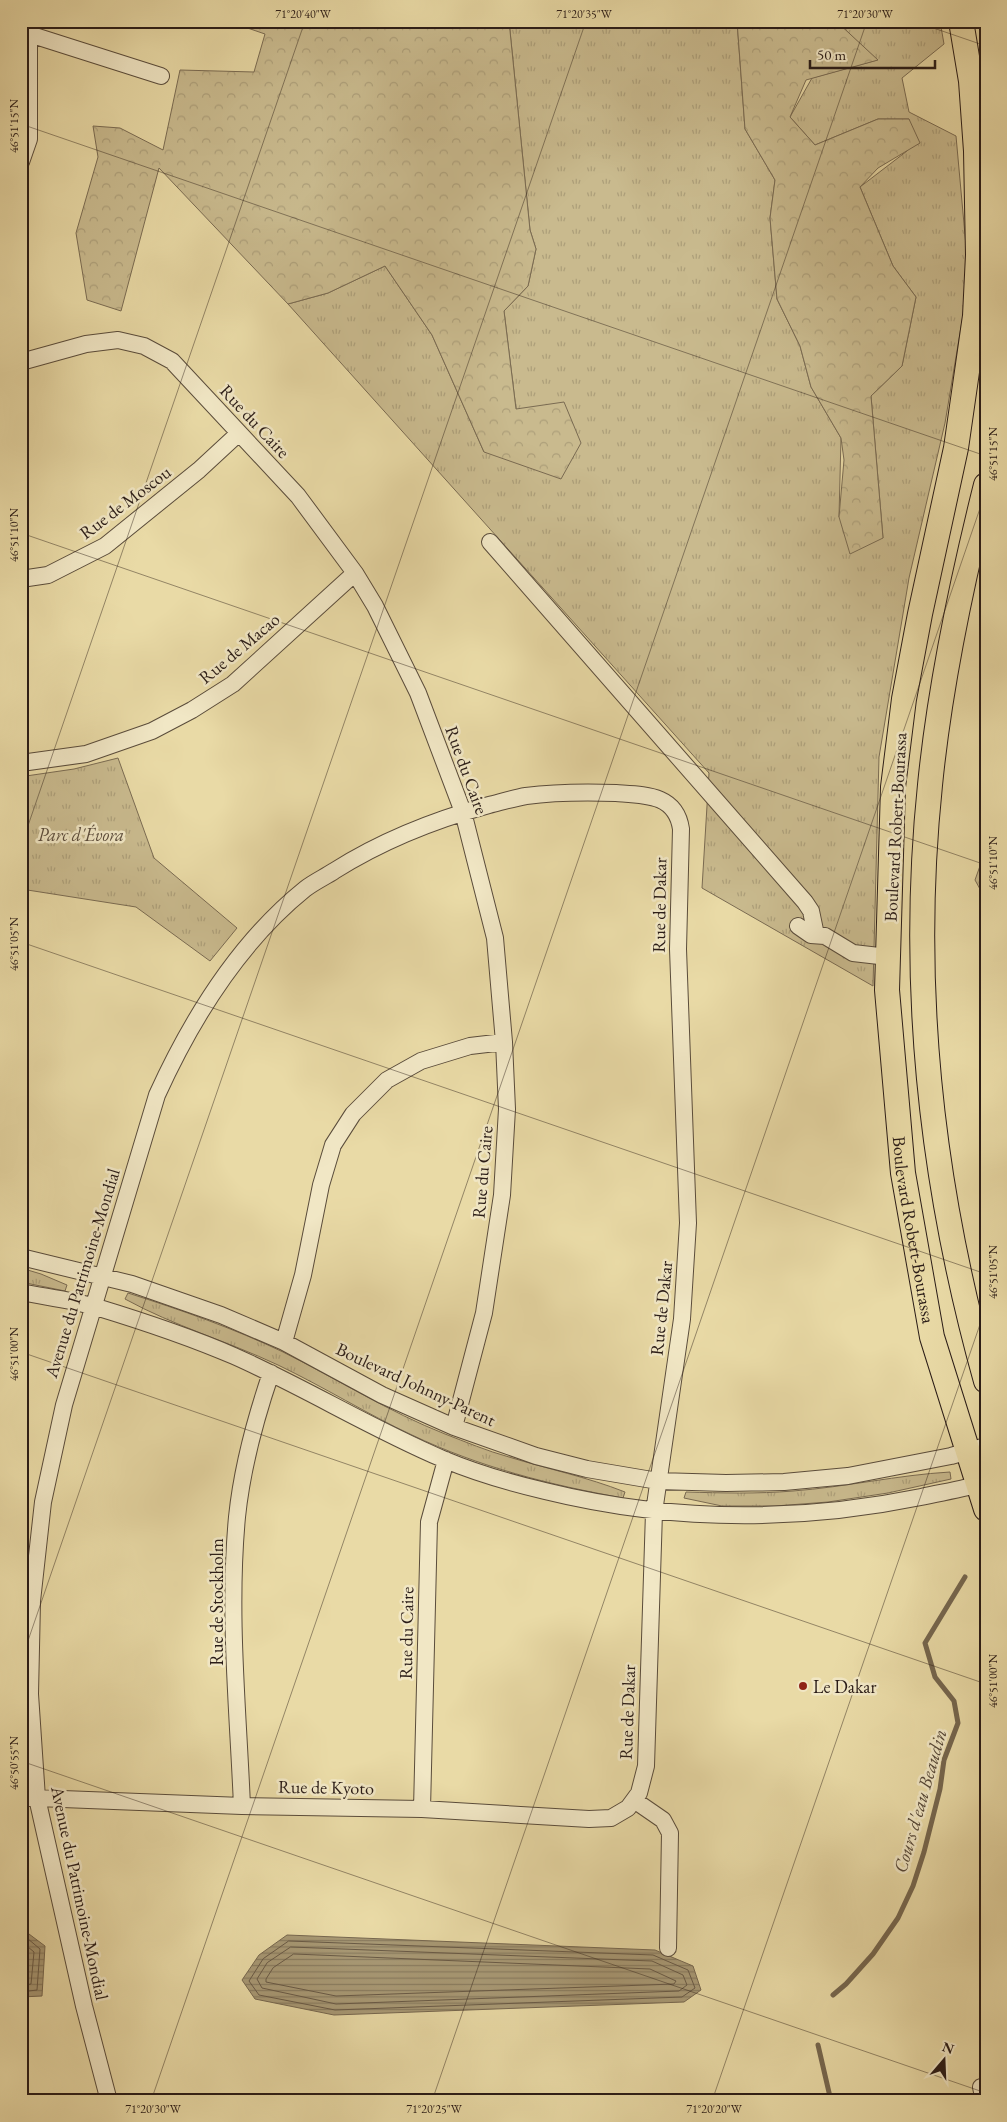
<svg xmlns="http://www.w3.org/2000/svg" width="1007" height="2122" font-family="'EB Garamond',serif">
<style>
.grass{fill:url(#grass-tufts);stroke:#7a6b52}
.forest{fill:url(#forest-crowns);stroke:#7a6b52}
.water{fill:url(#water-rules);stroke:#76674f}
.lines{fill:none;stroke-linecap:round;stroke-linejoin:round}
.shore{stroke:#695a46;stroke-width:1}
.stream{stroke:#76674f;stroke-width:5}
.minor-casing{stroke:#5a4c3b;stroke-width:18}
.highway-casing{stroke:#2a1c17;stroke-width:26}
.minor{stroke:#f1e7c5;stroke-width:16}
.highway{stroke:#e9daa6;stroke-width:24}
.ticks{fill:none;stroke:#2a1c17;stroke-width:1;stroke-opacity:0.45}
.poi-dot{fill:#8f2418;stroke:#f1e7c5;stroke-width:2}
.labels{text-anchor:middle;dominant-baseline:central;stroke-width:5;stroke-linejoin:round;paint-order:stroke}
.street-label{font-size:18px;fill:#2a1c17;stroke:#f1e7c5}
.park-label{font-size:18px;font-style:italic;fill:#5a4b3b;stroke:#f1e7c5}
.poi-label{font-size:18px;fill:#2a1c17;stroke:#f1e7c5;text-anchor:start}
.water-label{font-size:19px;font-style:italic;fill:#564838;stroke:#f1e7c5}
.neatline{fill:none;stroke:#2a1c17;stroke-width:2}
.ticks-label{font-size:12px;text-anchor:middle;fill:#2a1c17}
</style>
<defs>
<pattern id="grass-tufts" width="24" height="20" patternUnits="userSpaceOnUse" patternTransform="scale(1.25)"><rect width="24" height="20" fill="#c9ba8e"/><path d="M3 7l-1-3M5 7V3M7 7l1-3M15 17l-1-3M17 17v-4M19 17l1-3" fill="none" stroke="#ad9f7a"/></pattern>
<pattern id="forest-crowns" width="20" height="18" patternUnits="userSpaceOnUse" patternTransform="scale(1.25)"><rect width="20" height="18" fill="#c9ba8e"/><path d="M2 6a3 3 0 1 1 6 0M12 15a3 3 0 1 1 6 0" fill="none" stroke="#ad9f7a"/></pattern>
<pattern id="water-rules" width="6" height="5" patternUnits="userSpaceOnUse" patternTransform="scale(1.25)"><rect width="6" height="5" fill="#a89975"/><path d="M0 2.5h6" fill="none" stroke="#897c5f"/></pattern>
</defs>
<rect width="100%" height="100%" fill="#e9daa6"/>
<filter id="stains"><feTurbulence type="fractalNoise" baseFrequency=".004" numOctaves="4"/><feColorMatrix values="0 0 0 0 .2 0 0 0 0 .09 0 0 0 0 .02 0 0 0 .5 -.17"/></filter>
<radialGradient id="worn" r=".72"><stop offset=".6" stop-color="#630" stop-opacity="0"/><stop offset="1" stop-color="#630" stop-opacity=".3"/></radialGradient>
<path class="grass" d="M 509,21 L 737,21 L 745,129 L 775,180 L 770,218 L 777,299 L 800,346 L 811,387 L 841,438 L 839,517 L 883,538 L 871,396 L 902,366 L 916,297 L 893,266 L 860,187 L 907,151 L 909,119 L 878,119 L 815,145 L 790,117 L 812,78 L 877,60 L 836,21 L 940,21 L 944,44 L 902,78 L 909,112 L 956,136 L 969,279 L 945,423 L 909,578 L 879,757 L 873,986 L 702,888 L 709,773 L 288,304 L 328,293 L 385,266 L 432,335 L 484,452 L 516,409 L 504,311 L 528,286 L 536,249 L 530,230 Z
M 118,758 L 154,858 L 237,928 L 210,961 L 136,907 L 21,889 L 21,780 L 26,776 L 74,769 Z
M 21,1268 L 41,1274 L 67,1285 L 65,1291 L 21,1282 Z
M 128,1293 C 181,1310 233,1328 283,1352 C 337,1379 389,1412 445,1434 C 466,1442 487,1451 509,1457 C 548,1469 587,1477 625,1492 L 623,1498 C 550,1485 479,1467 412,1435 C 367,1414 324,1387 278,1365 C 227,1341 174,1326 125,1299 Z
M 950,1472 L 951,1479 L 888,1493 L 828,1502 L 775,1506 L 722,1506 L 684,1498 L 686,1492 C 721,1493 758,1494 793,1491 C 846,1487 898,1475 950,1472 Z"/>
<path class="forest" d="M 227,21 L 509,21 L 530,230 L 536,249 L 528,286 L 504,311 L 516,409 L 564,402 L 581,443 L 561,479 L 484,452 L 432,335 L 385,266 L 328,293 L 288,304 L 159,168 L 121,311 L 87,300 L 76,233 L 98,157 L 93,126 L 120,128 L 163,150 L 180,70 L 254,72 L 265,34 Z
M 737,21 L 836,21 L 878,60 L 806,80 L 790,117 L 815,145 L 878,119 L 909,119 L 920,143 L 878,168 L 860,187 L 893,266 L 916,297 L 902,366 L 871,396 L 883,538 L 850,554 L 839,517 L 844,460 L 841,438 L 811,387 L 800,346 L 777,299 L 770,218 L 775,180 L 745,129 Z
M 986,849 L 986,900 L 975,880 Z"/>
<path class="water" d="M 21,1928 L 45,1946 L 42,1996 L 21,1997 Z
M 287,1935 L 655,1950 L 693,1966 L 701,1990 L 684,2002 L 334,2015 L 255,1999 L 242,1980 L 259,1955 Z"/>
<g class="lines">
<path class="shore" d="M 21,1933 L 40,1949 L 37,1990 L 21,1992
M 21,1941 L 34,1952 L 31,1984 L 21,1986
M 289,1941 L 653,1955 L 688,1970 L 695,1988 L 682,1997 L 335,2010 L 259,1995 L 249,1981 L 263,1959 Z
M 291,1947 L 652,1961 L 683,1975 L 687,1985 L 679,1991 L 336,2004 L 262,1988 L 257,1979 L 267,1963 Z
M 294,1954 L 650,1969 L 676,1981 L 674,1984 L 336,1996 L 266,1982 L 266,1979 L 273,1968 Z"/>
<path class="stream" d="M 833,1995 L 846,1984 L 873,1954 L 898,1918 L 913,1886 L 924,1852 L 940,1789 L 944,1760 L 958,1723 L 954,1701 L 935,1677 L 925,1643 L 965,1577
M 818,2045 L 831,2101"/>
<g class="minor-casing">
<path id="minor" d="M 29,34 L 161,76
M 21,162 L 29,139 L 29,21
M 21,362 L 86,344 L 118,340 L 144,346 L 172,361 L 298,496 L 355,573 L 375,606 L 418,693 L 463,812 L 495,938 L 504,1042 L 507,1109 L 502,1195 L 484,1313 L 454,1427
M 490,542 L 805,902 L 811,911 L 816,935
M 21,579 L 48,575 L 105,546 L 199,470 L 239,433
M 21,763 L 86,754 L 152,731 L 192,710 L 233,684 L 355,573
M 798,926 L 811,935 L 825,936 L 853,953 L 888,957
M 21,1257 L 132,1284 L 221,1315 L 284,1342 L 382,1395 L 454,1427 L 536,1456 L 587,1469 L 658,1481 L 726,1483 L 784,1482 L 848,1476 L 951,1456 L 986,1446
M 21,1292 C 46,1297 72,1300 96,1307 C 142,1321 190,1337 234,1356 C 306,1388 372,1429 443,1459 C 476,1473 511,1483 545,1491 C 671,1522 794,1523 921,1497 C 943,1492 965,1489 986,1482
M 284,1342 L 303,1275 L 321,1185 L 333,1145 L 353,1114 L 387,1080 L 421,1061 L 470,1046 L 504,1042
M 21,1798 L 37,1798 L 242,1806 L 422,1809 L 589,1819 L 611,1818 L 628,1808 L 639,1793 L 646,1766 L 654,1512 L 682,1319 L 688,1223 L 678,949 L 681,829 C 676,794 645,795 616,793 C 586,792 556,792 526,796 C 514,798 501,802 489,805 C 434,820 383,840 334,871 C 325,877 314,882 305,889 C 238,943 192,1018 157,1095 L 64,1405 L 43,1502 L 32,1601 L 30,1694 L 37,1798 L 84,2006 L 109,2101
M 634,1800 L 663,1820 L 670,1833 L 668,1948
M 242,1806 C 238,1710 228,1613 237,1517 C 242,1468 255,1420 271,1373
M 422,1809 L 429,1522 L 446,1460
M 981,2087 L 984,2101"/>
</g>
<g class="highway-casing">
<g id="highway">
<path id="s1" d="M 961,21 L 971,81 L 976,151 L 978,255 L 975,316 L 956,448 L 920,614 L 904,699 L 893,787 L 887,990 L 903,1173 L 932,1337 L 986,1509"/>
<path d="M 986,485 C 961,585 940,684 930,785 C 909,986 932,1188 986,1381"/>
</g>
</g>
<use href="#minor" class="minor"/>
<use href="#highway" class="highway"/>
</g>
<path class="ticks" d="M 913,21 L 986,46M 21,30 L 24,21M 21,124 L 986,456M 21,533 L 986,865M 21,846 L 305,21M 21,942 L 986,1274M 21,1352 L 986,1684M 21,1661 L 586,21M 21,1761 L 986,2093M 151,2101 L 867,21M 432,2101 L 986,491M 712,2101 L 986,1307"/>
<circle class="poi-dot" cx="803" cy="1686" r="5"/>
<g class="labels">
<g class="street-label">
<text transform="translate(255 421) rotate(47)">Rue du Caire</text>
<text transform="translate(125 502) rotate(-37)">Rue de Moscou</text>
<text transform="translate(239 648) rotate(-40)">Rue de Macao</text>
<text transform="translate(467 770) rotate(70)">Rue du Caire</text>
<text transform="translate(895 827) rotate(-87)">Boulevard Robert-Bourassa</text>
<text transform="translate(659 905) rotate(-89)">Rue de Dakar</text>
<text transform="translate(482 1172) rotate(-85)">Rue du Caire</text>
<text stroke="none"><textPath href="#s1" startOffset="1219">Boulevard Robert-Bourassa</textPath></text>
<text transform="translate(82 1273) rotate(-73)">Avenue du Patrimoine-Mondial</text>
<text transform="translate(661 1308) rotate(-84)">Rue de Dakar</text>
<text transform="translate(416 1384) rotate(25)">Boulevard Johnny-Parent</text>
<text transform="translate(216 1602) rotate(-90)">Rue de Stockholm</text>
<text transform="translate(406 1633) rotate(-89)">Rue du Caire</text>
<text transform="translate(627 1712) rotate(-88)">Rue de Dakar</text>
<text transform="translate(326 1787) rotate(1)">Rue de Kyoto</text>
<text transform="translate(80 1893) rotate(78)">Avenue du Patrimoine-Mondial</text>
</g>
<g class="park-label">
<text x="81" y="834">Parc d'Évora</text>
</g>
<g class="poi-label">
<text x="813" y="1686">Le Dakar</text>
</g>
<g class="water-label">
<text transform="translate(920 1801) rotate(-74)">Cours d'eau Beaudin</text>
</g>
</g>
<rect width="1007" height="2122" fill="none" stroke="#e9daa6" stroke-width="55"/>
<g transform="translate(944 2060) rotate(19)" stroke="#f1e7c5" stroke-width="4" paint-order="stroke">
<path d="M0-4L9 19L0 12L-9 19Z" fill="#2a1c17"/>
<text y="-8" font-size="14" font-weight="bold" text-anchor="middle" fill="#2a1c17">N</text>
</g>
<path d="M810 60v8h125v-8" fill="none" stroke="#2a1c17" stroke-width="2.5"/>
<text x="817" y="60" font-size="15" fill="#2a1c17" stroke="#f1e7c5" stroke-width="4" paint-order="stroke">50 m</text>
<rect x="28" y="28" width="952" height="2066" class="neatline"/>
<g class="ticks-label">
<text x="303" y="18">71°20'40"W</text>
<text x="584" y="18">71°20'35"W</text>
<text x="865" y="18">71°20'30"W</text>
<text transform="translate(14 126) rotate(-90)" y="4">46°51'15"N</text>
<text transform="translate(993 454) rotate(-90)" y="4">46°51'15"N</text>
<text transform="translate(14 535) rotate(-90)" y="4">46°51'10"N</text>
<text transform="translate(993 863) rotate(-90)" y="4">46°51'10"N</text>
<text transform="translate(14 944) rotate(-90)" y="4">46°51'05"N</text>
<text transform="translate(993 1272) rotate(-90)" y="4">46°51'05"N</text>
<text transform="translate(14 1354) rotate(-90)" y="4">46°51'00"N</text>
<text transform="translate(993 1681) rotate(-90)" y="4">46°51'00"N</text>
<text transform="translate(14 1763) rotate(-90)" y="4">46°50'55"N</text>
<text x="153" y="2113">71°20'30"W</text>
<text x="434" y="2113">71°20'25"W</text>
<text x="714" y="2113">71°20'20"W</text>
</g>
<rect width="100%" height="100%" filter="url(#stains)"/>
<rect width="100%" height="100%" fill="url(#worn)"/>
</svg>
